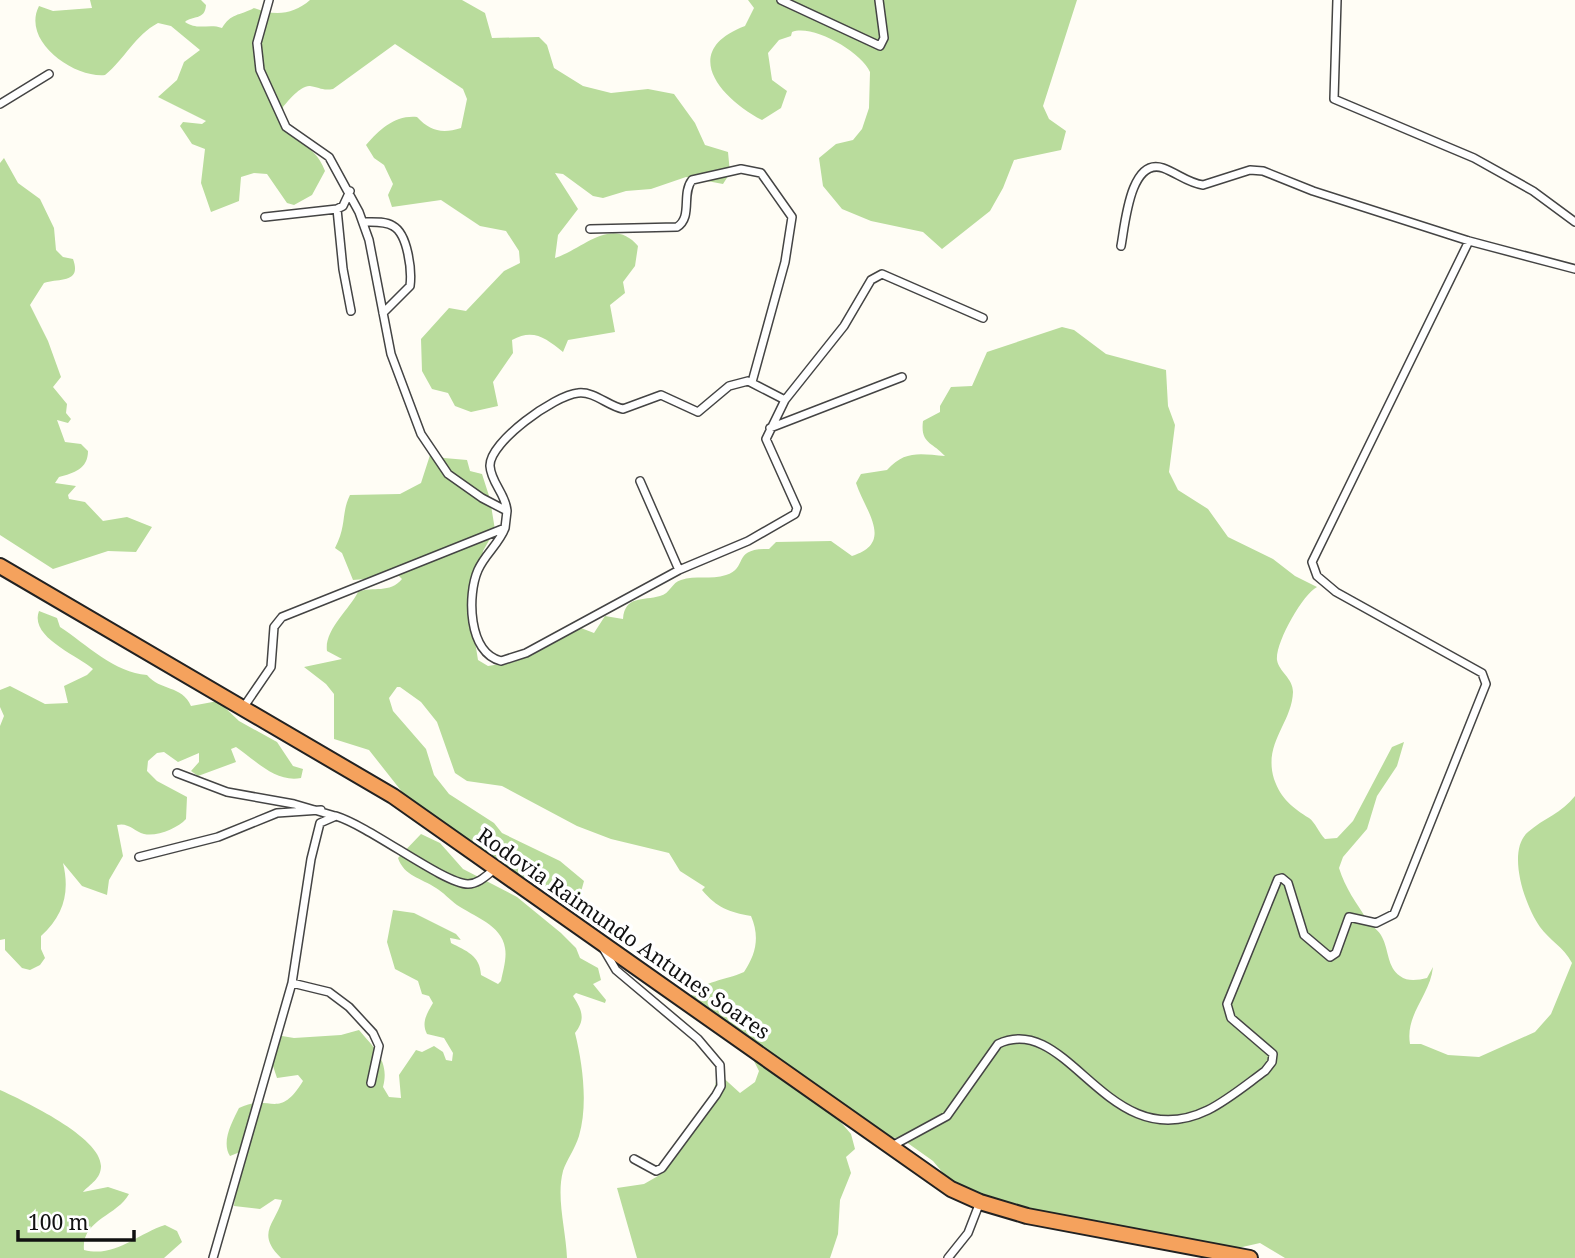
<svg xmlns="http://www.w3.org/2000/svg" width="1575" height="1258" font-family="'Noto Serif',serif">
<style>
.forest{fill:#b9dc9c}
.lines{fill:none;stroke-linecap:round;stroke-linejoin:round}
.street-casing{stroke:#444;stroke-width:10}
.highway-casing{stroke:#222;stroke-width:18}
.street{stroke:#fff;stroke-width:7}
.highway{stroke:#f5a25d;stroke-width:14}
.labels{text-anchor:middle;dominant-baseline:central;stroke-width:7;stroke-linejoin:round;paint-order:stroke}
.street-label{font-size:21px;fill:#111;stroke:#fff}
</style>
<rect width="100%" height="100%" fill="#fffdf5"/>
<path class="forest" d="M 90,0 L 201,0 L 206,5 C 205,21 192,15 185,22 C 198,31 209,23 222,28 C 231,13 239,16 254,8 C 274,16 293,15 310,0 L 462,0 L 485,13 L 492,38 L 539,37 L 547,45 L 554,68 L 583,86 L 611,93 L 648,89 L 674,94 L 695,123 L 705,145 L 728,152 L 730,173 L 723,184 L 686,177 L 651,189 L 626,191 L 603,198 L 593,196 L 563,174 L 555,173 L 578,209 L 558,235 L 555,258 C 583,249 612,215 638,246 L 635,266 L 623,282 L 625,293 L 610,305 L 615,332 L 568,340 L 563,352 C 546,338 533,328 512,340 L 513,353 L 493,382 L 498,406 L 471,412 L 455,406 L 448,393 L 432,389 L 422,371 L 421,339 L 449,308 L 466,311 L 504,271 L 520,263 L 519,251 L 506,231 L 480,226 L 441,200 L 392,207 L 388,195 L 393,184 L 384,165 L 374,158 L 366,145 C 380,129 395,115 417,117 C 430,131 442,134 461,128 L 467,99 L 463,89 L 395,44 L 333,89 C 322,91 319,87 310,86 C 301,85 288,101 283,107 C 285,146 314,139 325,171 L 312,195 L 294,205 L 287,203 L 267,174 L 254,173 L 241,177 L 239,201 L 211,212 L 201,183 L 205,149 L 192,144 L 180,126 L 183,122 L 202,124 L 206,121 L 158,97 L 177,80 L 184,62 L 200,50 L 171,26 L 158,23 C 135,35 125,59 105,75 C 74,78 21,41 39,6 L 53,11 L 92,8 Z
M 748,0 L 1077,0 L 1043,106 L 1049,119 L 1066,131 L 1061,150 L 1014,160 L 1003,188 L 990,211 L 942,249 L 923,232 L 871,221 L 842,209 L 823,186 L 819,158 L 836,144 L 853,140 L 862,129 L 869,108 L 870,72 C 861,52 813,24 792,32 L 791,36 L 779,40 L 768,53 L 772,80 L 787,91 L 781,108 L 762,120 C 720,98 679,51 745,26 L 754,8 Z
M 4,158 L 18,183 L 40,199 L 54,228 L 56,250 L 63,257 L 73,259 C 82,284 59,278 44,283 L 30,305 L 48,341 L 61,377 L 53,387 L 67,404 L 66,413 L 71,419 L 68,423 L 57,420 L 65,442 L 81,444 L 88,451 C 88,469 74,473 59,477 L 55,483 L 76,486 L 68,495 L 69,499 L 85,502 L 103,521 L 127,517 L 152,527 L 136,552 L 108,551 L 53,569 L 0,535 L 0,163 Z
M 1062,327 L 1074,330 L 1106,354 L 1166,370 L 1168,406 L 1175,425 L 1169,472 L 1178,490 L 1208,509 L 1228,537 L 1273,559 L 1295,576 L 1317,587 C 1303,594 1275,643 1277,660 C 1279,672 1293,678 1293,692 C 1292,723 1263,743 1274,779 C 1281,799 1293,808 1309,818 C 1315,822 1319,833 1325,839 L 1337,838 L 1353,821 L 1392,747 L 1404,742 L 1397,766 L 1377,796 L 1367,829 L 1343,857 L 1339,868 C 1345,888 1357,904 1368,921 C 1371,926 1379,930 1382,937 C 1389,950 1387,967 1400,976 C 1408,982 1418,980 1427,978 L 1433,967 C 1430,996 1405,1014 1410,1044 L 1421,1044 L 1448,1055 L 1479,1057 L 1535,1032 L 1551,1014 L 1572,963 C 1564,947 1549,940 1540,927 C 1525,906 1506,851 1528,832 C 1544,818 1562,813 1575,796 L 1575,1258 L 1285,1258 L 1260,1243 L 1238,1248 L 1058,1218 L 1013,1204 L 979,1198 L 948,1179 L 933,1161 L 902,1139 L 890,1137 L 844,1116 L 838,1119 L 851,1134 L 855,1149 L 846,1157 L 851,1173 L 840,1200 L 838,1234 L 830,1258 L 637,1258 L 617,1188 L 644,1184 L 658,1176 L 685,1141 L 713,1094 L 718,1073 L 740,1093 L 755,1082 L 759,1071 L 752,1057 L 690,996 C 705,980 724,981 744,972 C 756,954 760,937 751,916 C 729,912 717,908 702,890 L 705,887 L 680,871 L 669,853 L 611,839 L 577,826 L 502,786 L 467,781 L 455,773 L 437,722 L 421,702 L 400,687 L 397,687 L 389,698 L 393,711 L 426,749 L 434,775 L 449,794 L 494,823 L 502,833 L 560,861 L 584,881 L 579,899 L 565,896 L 511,871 L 493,856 L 469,848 L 410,802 L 369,750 L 334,739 L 334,694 L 326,684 L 304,667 L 342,659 L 327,651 C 324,630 349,610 358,592 C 373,586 390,594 402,579 L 399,576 L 353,580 L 342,553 L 335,548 C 347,525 341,513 350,495 L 400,494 L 421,483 L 431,452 L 444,458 L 467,460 L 470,471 L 482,474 L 490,499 L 495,530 L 483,551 L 481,564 L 472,574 L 468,598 L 478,660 L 488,666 L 514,662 L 546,647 L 573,629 L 581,628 L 594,633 L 605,616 L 623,619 C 625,595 643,601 660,596 C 670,594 672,582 681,580 C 695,575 711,580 726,575 C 749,568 731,548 769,549 L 776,542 L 831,541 L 852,556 C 895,543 865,511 856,483 L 861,474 L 887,470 C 905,450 920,454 945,456 C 933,442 920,444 923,421 L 940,412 L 940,406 L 951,387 L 972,386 L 987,352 Z
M 39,611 L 57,618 L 60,627 C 86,644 115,673 147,675 C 160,691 182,685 191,706 L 218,701 L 239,721 L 277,742 L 293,766 L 303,769 L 301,778 C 276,783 255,760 236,747 L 231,749 L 236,762 L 198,776 L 191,771 L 199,762 L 199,753 L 178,762 L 164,752 L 157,753 L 148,761 L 147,771 L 157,781 L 187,797 L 186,819 C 178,828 157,837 144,834 C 134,831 128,822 117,825 L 123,856 L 109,880 L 107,895 L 82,886 L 63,863 C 70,892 64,915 41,936 L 41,949 L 45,958 L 40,965 L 30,970 L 22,968 L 5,950 L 5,939 L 0,940 L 0,726 L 4,716 L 0,707 L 0,690 L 10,686 L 45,704 L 68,703 L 64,686 L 87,675 L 93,669 C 77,655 29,637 39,611 Z
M 421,834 L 440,843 L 463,869 L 517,897 L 561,933 L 576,948 L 580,958 L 598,968 L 601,980 L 593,984 L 606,1000 L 605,1003 L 576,993 L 573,996 C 582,1010 586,1019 575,1033 C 583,1065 588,1105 579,1136 C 575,1149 566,1161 563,1171 C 556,1198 566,1230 567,1258 L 281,1258 C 255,1233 276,1223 282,1200 L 275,1199 L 260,1209 L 234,1206 L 240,1152 L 230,1156 C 221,1142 232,1122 239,1108 C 270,1092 278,1122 303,1081 L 298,1075 L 277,1078 L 271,1060 L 276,1035 L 294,1038 L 341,1035 L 359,1030 C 374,1048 390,1061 383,1087 L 389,1097 L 401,1098 L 399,1075 L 416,1050 L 422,1052 L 434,1046 L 443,1052 L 446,1060 L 452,1061 L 453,1053 L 444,1038 L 427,1034 C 421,1023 427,1013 433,1003 L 429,996 L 422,994 L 418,981 L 395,969 L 387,942 L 393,910 L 414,913 L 456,934 L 461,940 L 450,938 L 451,943 C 466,951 480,955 481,975 L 498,984 L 501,981 C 503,971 507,958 505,948 C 502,925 473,916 457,905 C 450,900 443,892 436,888 C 421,878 404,876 398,858 Z
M 0,1090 C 24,1101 101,1137 101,1166 C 101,1179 90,1184 83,1192 L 108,1187 L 129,1194 C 117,1216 81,1220 84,1250 C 115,1258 137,1234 165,1225 L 177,1231 L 182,1242 L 164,1258 L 0,1258 Z"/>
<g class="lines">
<g class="street-casing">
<path id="street" d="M 781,0 L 880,46 L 884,38 L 879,0
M 1337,0 L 1334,99 L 1474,158 L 1533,191 L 1575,222
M 0,104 L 49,74
M 337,209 L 343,269 L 351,311
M 265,217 L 337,209 L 343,206 L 350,191
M 364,222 C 373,222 385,221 393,226 C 408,234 412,271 410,286 L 383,313
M 590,229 L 677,227 C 693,217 681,194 692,180 L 741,169 L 761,173 L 792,217 L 785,262 L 752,382
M 1121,246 C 1125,225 1130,157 1163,168 C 1177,173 1188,183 1203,185 L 1250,170 L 1263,171 L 1313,191 L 1469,241 L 1575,269
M 770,428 L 902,377
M 640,481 L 679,570
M 507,511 C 506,494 491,483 490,466 C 489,442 555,395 578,393 C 594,391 608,406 623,409 L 661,395 L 698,412 L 729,386 L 748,381 L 785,400 L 844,326 L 871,280 L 882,274 L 983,318
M 505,528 C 499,544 485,554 478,570 C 467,595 468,653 501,661 L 526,653 L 679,570 L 748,541 L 795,514 L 797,508 L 766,439 L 785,400
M 243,708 L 271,667 L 274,627 L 282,617 L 505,528 L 507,511 L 482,498 L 448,474 L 421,434 L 391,354 L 369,240 L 359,212 L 329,157 L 286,127 L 260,70 L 257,43 L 269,0
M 177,773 L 227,792 L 294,804 L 335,816
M 139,857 L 218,837 L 277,813 L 321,810
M 603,948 L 616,970 L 698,1039 L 720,1065 L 721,1086 L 716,1095 L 662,1168 L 656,1171 L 634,1159
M 292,983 L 329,992 L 349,1007 L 373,1033 L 379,1046 L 371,1083
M 890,1147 L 947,1116 L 998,1044 C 1069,1010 1107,1159 1208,1110 C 1228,1100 1247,1084 1265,1071 L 1272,1062 L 1273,1054 L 1231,1018 L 1227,1004 L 1278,879 L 1282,878 L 1288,883 L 1304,935 L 1330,957 L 1336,953 L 1349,917 L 1376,923 L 1394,914 L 1486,684 L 1482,673 L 1336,592 L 1317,576 L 1312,562 L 1469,241
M 213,1258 L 292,983 L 311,859 L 320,823 L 336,816 C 371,827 444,884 468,884 C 479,884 488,874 496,868
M 948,1258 L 968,1233 L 980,1202"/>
</g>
<g class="highway-casing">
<path id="highway" d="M 0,566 L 393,796 L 951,1189 L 980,1202 L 1027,1216 L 1250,1258"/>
</g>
<use href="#street" class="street"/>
<use href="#highway" class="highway"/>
</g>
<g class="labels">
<g class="street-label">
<text transform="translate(624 933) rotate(35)">Rodovia Raimundo Antunes Soares</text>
</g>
</g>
<path d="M18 1230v10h116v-10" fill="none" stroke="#111111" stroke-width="3.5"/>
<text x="28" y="1230" font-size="21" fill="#111111" stroke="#ffffff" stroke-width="5" paint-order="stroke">100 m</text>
</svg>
